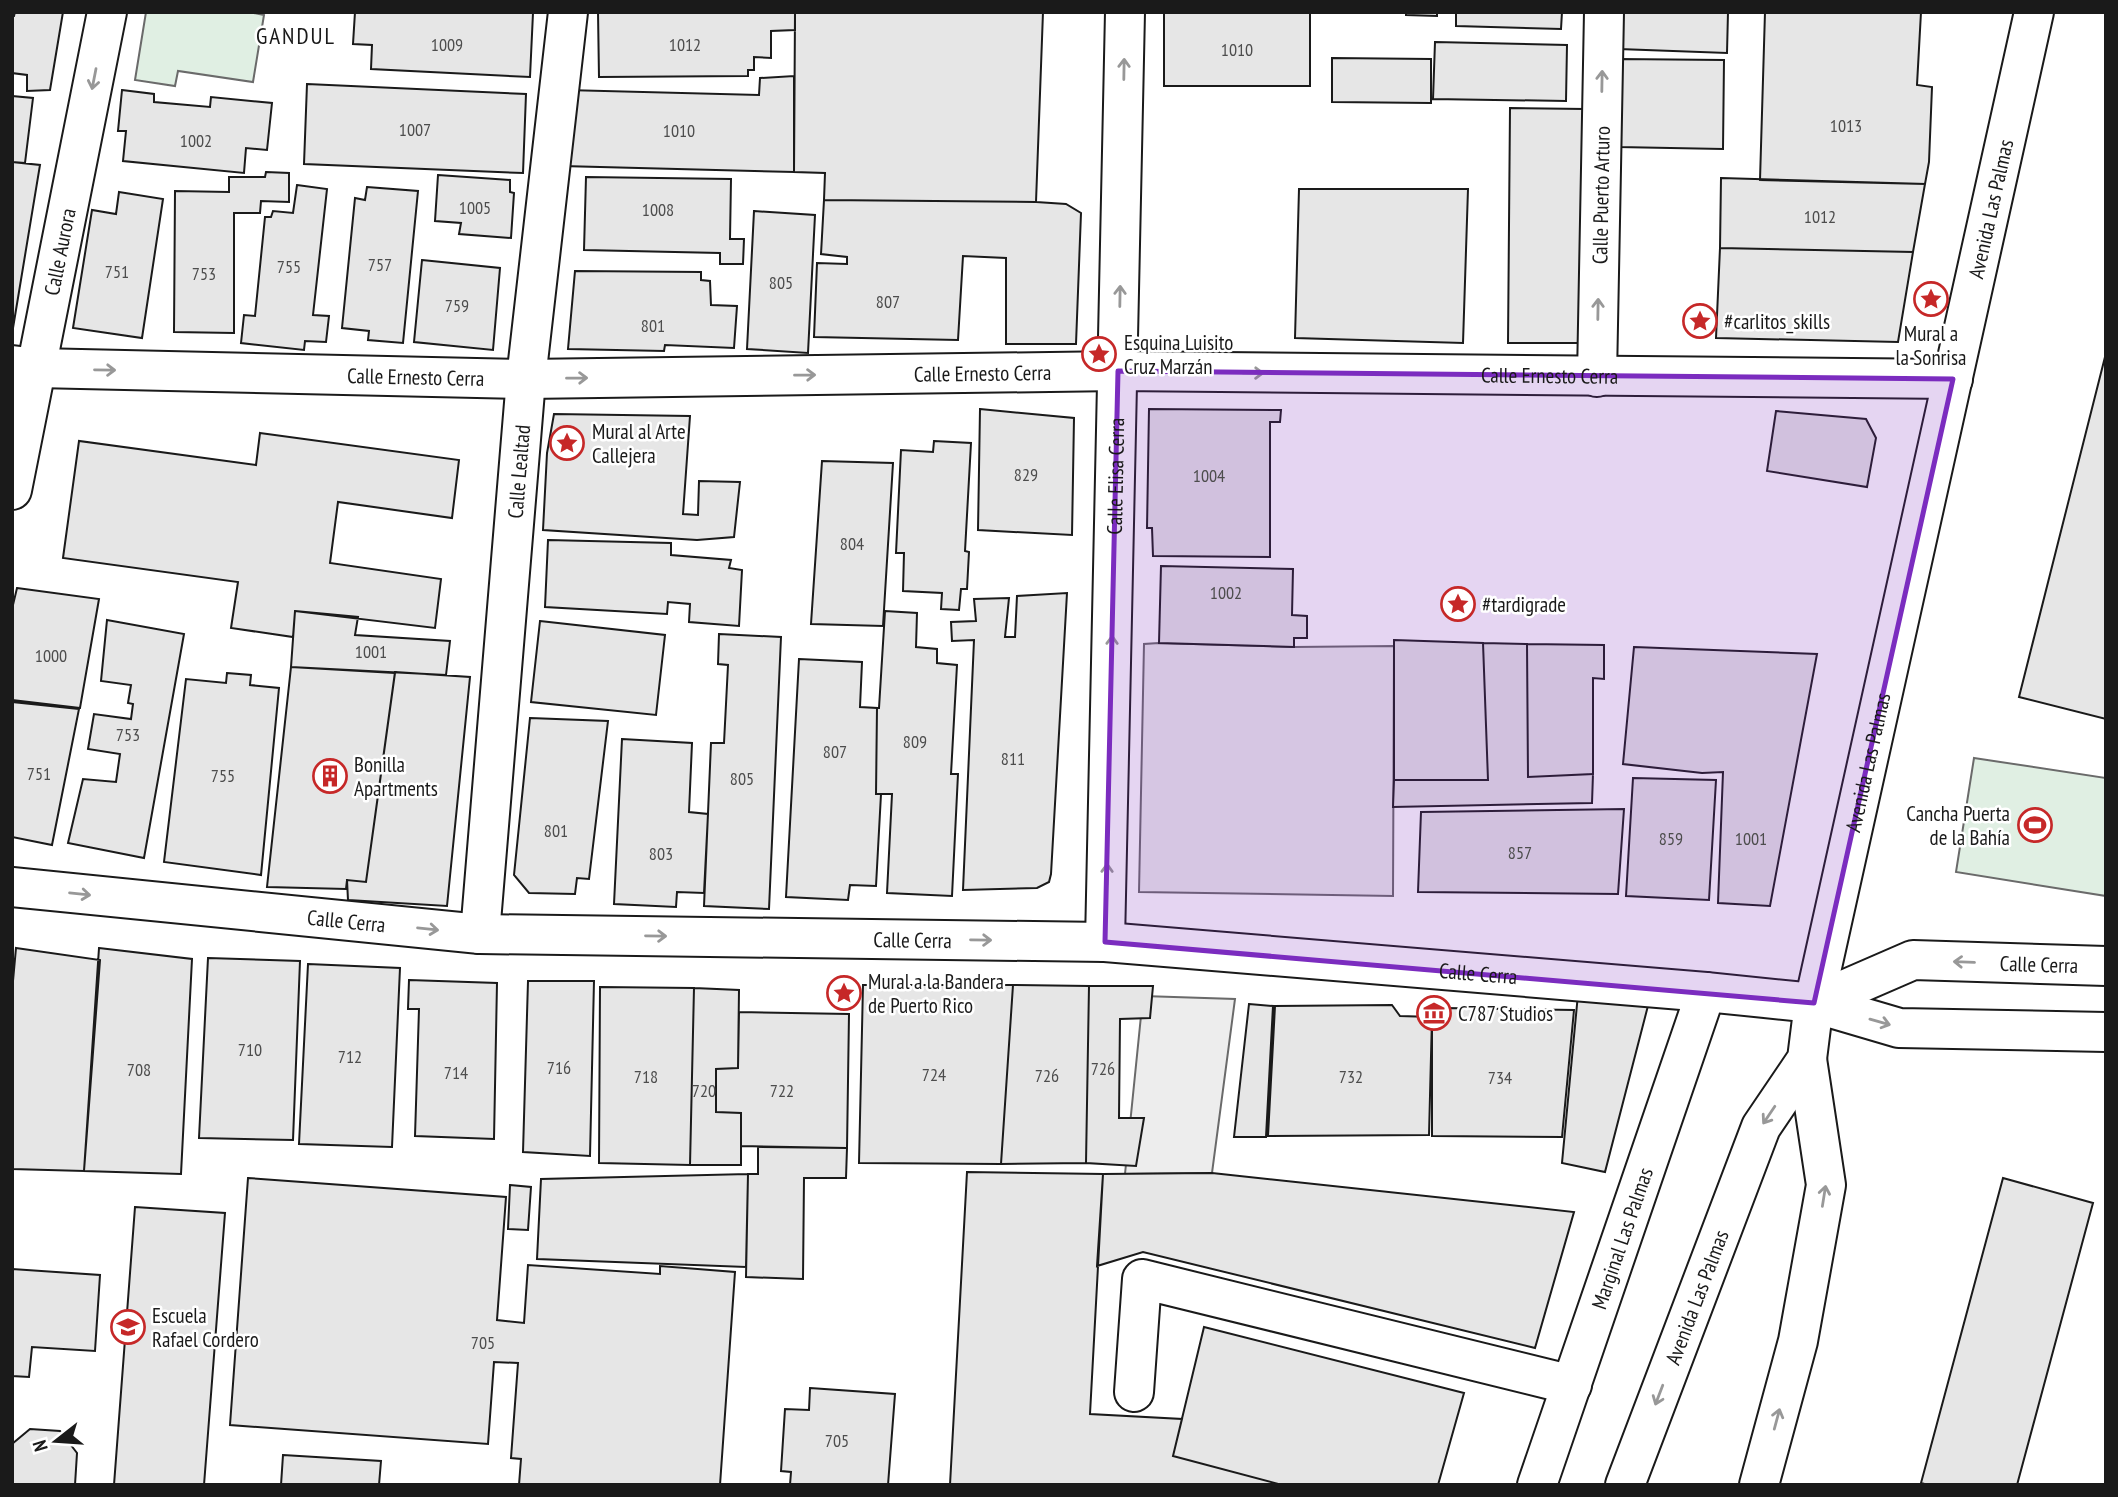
<svg xmlns="http://www.w3.org/2000/svg" width="2118" height="1497" font-family="'PT Sans Narrow',sans-serif">
<style>
.green{fill:#e0efe3;stroke:#6a6a6a;stroke-width:2}
.parking{fill:#ededed;stroke:#6a6a6a;stroke-width:2}
.building{fill:#e6e6e6;stroke:#1a1a1a;stroke-width:2}
.lines{fill:none;stroke-linecap:round;stroke-linejoin:round}
.minor-casing{stroke:#1a1a1a;stroke-width:42}
.minor{stroke:#fff;stroke-width:38}
.oneway{stroke:#989898}
.marked{fill:#7b2cbf;fill-opacity:0.2;stroke:#7b2cbf;stroke-width:5;stroke-linejoin:round}
.labels{text-anchor:middle;dominant-baseline:central;stroke-width:5;stroke-linejoin:round;paint-order:stroke}
.number-label{font-size:18px;fill:#4d4d4d}
.street-label{font-size:21px;fill:#1a1a1a;stroke:#fff}
.poi-label{font-size:21px;fill:#1a1a1a;stroke:#fff;text-anchor:start}
.neighbourhood-label{font-size:23px;letter-spacing:2px;fill:#1a1a1a;stroke:#fff}
</style>
<rect width="100%" height="100%" fill="#fff"/>
<path class="green" d="M 146,12 L 249,12 L 264,15 L 253,82 L 178,71 L 175,86 L 135,80 Z
M 1974,758 L 2106,778 L 2106,896 L 1956,872 Z"/>
<path class="parking" d="M 1159,643 L 1294,647 L 1394,646 L 1393,896 L 1139,892 L 1144,644 Z
M 1143,996 L 1235,999 L 1212,1173 L 1125,1174 Z"/>
<path class="building" d="M 15,12 L 63,12 L 50,90 L 27,91 L 27,75 L 12,73 L 12,16 L 14,16 Z
M 355,12 L 533,13 L 530,77 L 371,69 L 372,45 L 353,44 Z
M 598,12 L 795,12 L 795,30 L 771,31 L 771,58 L 754,57 L 754,70 L 748,70 L 748,76 L 599,77 Z
M 795,12 L 1043,12 L 1036,202 L 824,200 L 825,173 L 794,172 Z
M 1164,12 L 1310,12 L 1310,86 L 1164,86 Z
M 1406,12 L 1437,12 L 1437,16 L 1406,15 Z
M 1456,12 L 1562,12 L 1561,29 L 1456,26 Z
M 1619,12 L 1728,12 L 1727,53 L 1619,49 Z
M 1765,12 L 1921,12 L 1917,85 L 1932,87 L 1929,162 L 1925,184 L 1760,180 Z
M 1435,42 L 1567,45 L 1566,101 L 1433,99 Z
M 1332,58 L 1431,59 L 1431,103 L 1332,102 Z
M 1618,59 L 1724,60 L 1723,149 L 1618,147 Z
M 794,76 L 794,172 L 562,166 L 566,90 L 759,95 L 760,78 Z
M 307,84 L 526,94 L 523,173 L 304,164 Z
M 122,90 L 154,94 L 154,102 L 210,107 L 211,97 L 272,103 L 267,150 L 246,148 L 244,173 L 123,161 L 126,131 L 118,131 Z
M 12,96 L 33,98 L 25,163 L 12,162 Z
M 1510,108 L 1585,109 L 1582,343 L 1508,343 Z
M 12,162 L 40,165 L 12,334 Z
M 266,172 L 289,173 L 289,202 L 261,201 L 260,213 L 234,213 L 234,333 L 174,332 L 175,191 L 229,192 L 229,177 L 265,177 Z
M 438,175 L 510,180 L 510,192 L 514,193 L 511,238 L 459,234 L 461,223 L 435,221 Z
M 586,177 L 731,179 L 730,239 L 744,239 L 743,264 L 720,264 L 720,253 L 584,250 Z
M 1721,178 L 1925,184 L 1913,252 L 1720,248 Z
M 297,185 L 327,189 L 313,315 L 329,316 L 326,342 L 305,341 L 304,350 L 241,343 L 244,315 L 255,316 L 265,217 L 271,217 L 273,211 L 293,213 Z
M 367,187 L 418,191 L 403,343 L 368,340 L 369,331 L 342,328 L 355,198 L 365,200 Z
M 1299,189 L 1468,189 L 1463,343 L 1295,338 Z
M 119,192 L 163,199 L 142,338 L 73,328 L 92,210 L 116,214 Z
M 824,200 L 1036,202 L 1066,204 L 1081,213 L 1076,344 L 1006,344 L 1006,258 L 963,256 L 958,340 L 814,337 L 817,263 L 847,264 L 847,257 L 821,254 Z
M 754,211 L 815,215 L 808,353 L 747,349 Z
M 1720,248 L 1913,252 L 1898,342 L 1716,338 Z
M 422,260 L 500,268 L 493,350 L 414,342 Z
M 575,271 L 701,272 L 701,280 L 710,281 L 711,305 L 737,306 L 734,348 L 665,345 L 664,351 L 568,349 Z
M 2106,353 L 2106,719 L 2019,697 Z
M 980,409 L 1074,418 L 1072,535 L 978,530 Z
M 1149,409 L 1281,410 L 1280,422 L 1270,422 L 1270,557 L 1153,556 L 1152,528 L 1147,528 Z
M 1776,411 L 1866,419 L 1876,438 L 1867,487 L 1767,471 Z
M 554,414 L 690,416 L 683,514 L 698,515 L 699,481 L 740,482 L 734,537 L 697,540 L 543,530 L 547,453 Z
M 260,433 L 459,460 L 452,518 L 338,502 L 330,563 L 441,579 L 435,628 L 295,611 L 293,637 L 231,628 L 238,582 L 63,558 L 79,441 L 256,465 Z
M 934,441 L 971,443 L 965,551 L 969,552 L 967,589 L 961,589 L 959,610 L 941,609 L 942,593 L 903,591 L 904,553 L 896,553 L 901,450 L 933,452 Z
M 822,461 L 893,463 L 883,626 L 811,624 Z
M 548,540 L 671,543 L 671,555 L 731,560 L 729,568 L 742,570 L 739,626 L 689,622 L 690,604 L 668,602 L 667,614 L 545,607 Z
M 1161,566 L 1293,569 L 1292,615 L 1307,616 L 1307,638 L 1294,638 L 1294,647 L 1159,643 Z
M 17,588 L 99,599 L 80,708 L 12,700 L 12,609 Z
M 1067,593 L 1051,874 L 1049,882 L 1037,888 L 963,890 L 974,640 L 952,641 L 951,622 L 976,621 L 974,599 L 1009,598 L 1005,637 L 1015,637 L 1017,596 Z
M 295,611 L 358,617 L 355,635 L 450,641 L 446,675 L 291,667 Z
M 885,611 L 917,613 L 916,647 L 937,649 L 937,663 L 957,665 L 951,774 L 958,774 L 952,896 L 887,893 L 892,794 L 876,794 L 877,708 L 879,708 Z
M 107,620 L 184,634 L 144,858 L 68,843 L 83,779 L 116,782 L 120,754 L 88,749 L 94,714 L 131,719 L 133,704 L 128,703 L 131,685 L 101,681 Z
M 540,621 L 665,635 L 656,715 L 531,702 Z
M 719,634 L 781,637 L 769,909 L 704,906 L 711,743 L 724,743 L 728,665 L 718,664 Z
M 1394,640 L 1483,643 L 1488,780 L 1394,780 Z
M 1483,643 L 1527,644 L 1528,777 L 1593,774 L 1592,803 L 1393,807 L 1394,780 L 1488,780 Z
M 1527,644 L 1604,645 L 1604,679 L 1593,678 L 1593,774 L 1528,777 Z
M 1634,647 L 1817,654 L 1770,906 L 1718,903 L 1723,772 L 1702,773 L 1623,764 Z
M 799,659 L 862,662 L 860,707 L 877,708 L 876,794 L 881,794 L 876,886 L 850,885 L 848,900 L 786,897 Z
M 291,667 L 395,673 L 366,882 L 347,880 L 346,889 L 267,887 Z
M 395,672 L 470,677 L 447,906 L 348,900 L 347,880 L 366,882 Z
M 227,673 L 251,675 L 250,685 L 279,688 L 261,875 L 164,862 L 186,679 L 226,683 Z
M 12,702 L 79,709 L 52,845 L 12,837 Z
M 530,718 L 608,721 L 589,879 L 577,878 L 575,894 L 529,893 L 514,875 Z
M 622,739 L 692,743 L 689,812 L 708,814 L 704,893 L 677,892 L 676,907 L 614,904 Z
M 1633,778 L 1716,780 L 1709,900 L 1626,896 Z
M 1624,809 L 1618,894 L 1418,892 L 1421,812 Z
M 16,948 L 100,960 L 84,1171 L 12,1169 L 12,992 Z
M 99,948 L 192,959 L 181,1174 L 84,1171 Z
M 208,958 L 300,961 L 293,1140 L 199,1138 Z
M 308,964 L 400,968 L 392,1147 L 299,1144 Z
M 409,980 L 497,983 L 494,1139 L 415,1136 L 419,1009 L 408,1009 Z
M 528,981 L 594,981 L 590,1156 L 523,1152 Z
M 863,985 L 1013,985 L 1001,1164 L 859,1163 Z
M 1013,985 L 1089,986 L 1086,1163 L 1001,1164 Z
M 1089,986 L 1153,986 L 1150,1018 L 1120,1019 L 1119,1118 L 1144,1118 L 1136,1166 L 1086,1163 Z
M 600,987 L 694,988 L 690,1165 L 599,1163 Z
M 694,988 L 739,990 L 738,1068 L 716,1069 L 716,1112 L 741,1113 L 741,1165 L 690,1165 Z
M 1578,994 L 1650,998 L 1605,1172 L 1562,1163 Z
M 1249,1004 L 1273,1006 L 1266,1137 L 1234,1137 Z
M 1392,1005 L 1400,1016 L 1432,1017 L 1429,1135 L 1268,1136 L 1275,1006 Z
M 1444,1008 L 1574,1010 L 1562,1137 L 1432,1136 L 1432,1017 Z
M 739,1012 L 849,1014 L 847,1148 L 741,1146 L 741,1113 L 716,1112 L 716,1069 L 738,1068 Z
M 758,1147 L 847,1148 L 846,1178 L 804,1178 L 803,1279 L 746,1277 L 748,1174 L 758,1174 Z
M 967,1172 L 1103,1174 L 1090,1414 L 1182,1419 L 1173,1456 L 1282,1485 L 950,1485 Z
M 1212,1173 L 1574,1212 L 1535,1348 L 1143,1252 L 1097,1266 L 1103,1174 Z
M 748,1174 L 746,1267 L 537,1259 L 541,1179 Z
M 248,1178 L 506,1197 L 497,1320 L 524,1323 L 528,1265 L 660,1274 L 660,1266 L 735,1272 L 720,1485 L 519,1485 L 521,1459 L 511,1458 L 518,1363 L 494,1362 L 488,1444 L 230,1425 Z
M 2003,1178 L 2093,1203 L 2017,1485 L 1928,1485 L 1921,1483 Z
M 510,1185 L 531,1187 L 528,1230 L 508,1229 Z
M 135,1207 L 225,1213 L 204,1485 L 114,1485 Z
M 12,1269 L 100,1275 L 95,1351 L 32,1347 L 29,1377 L 12,1376 Z
M 1204,1327 L 1464,1393 L 1438,1485 L 1282,1485 L 1173,1456 Z
M 810,1388 L 895,1394 L 888,1485 L 790,1485 L 791,1472 L 781,1471 L 785,1409 L 809,1410 Z
M 30,1429 L 60,1431 L 77,1453 L 75,1485 L 12,1485 L 12,1444 Z
M 283,1455 L 381,1461 L 379,1485 L 281,1485 Z"/>
<g class="lines">
<g class="minor-casing">
<g id="minor">
<path id="s1" d="M 12,365 L 37,368 L 526,379 L 1118,371 L 1953,379"/>
<path id="s2" d="M 1597,377 L 1604,12"/>
<path id="s3" d="M 12,490 L 107,12"/>
<path id="s4" d="M 12,887 L 480,934 L 1105,942 L 1706,992 L 1814,1003 L 1899,1028 L 2106,1032"/>
<path id="s5" d="M 480,934 L 526,379 L 568,12"/>
<path id="s6" d="M 1105,942 L 1125,12"/>
<path id="s7" d="M 1814,1003 L 1913,960 L 2106,966"/>
<path d="M 1134,1392 L 1142,1279 L 1572,1385"/>
<path id="s8" d="M 1537,1485 L 1706,992"/>
<path id="s9" d="M 1625,1485 L 1761,1127 L 1807,1059 L 1814,1003 L 2034,12"/>
<path d="M 1759,1485 L 1798,1341 L 1826,1185 L 1807,1059"/>
</g>
</g>
<use href="#minor" class="minor"/>
</g>
<defs><path id="oneway-shaft" d="M-6 0H5M1.5-3L5.5 0L1.5 3" fill="none" stroke-width="1.6" stroke-linecap="round" stroke-linejoin="round" transform="scale(1.75)"/></defs>
<g class="oneway">
<use href="#oneway-shaft" transform="translate(1124 69) rotate(-89)"/>
<use href="#oneway-shaft" transform="translate(94 79) rotate(101)"/>
<use href="#oneway-shaft" transform="translate(1602 81) rotate(-89)"/>
<use href="#oneway-shaft" transform="translate(1120 296) rotate(-89)"/>
<use href="#oneway-shaft" transform="translate(1598 309) rotate(-89)"/>
<use href="#oneway-shaft" transform="translate(105 370) rotate(1)"/>
<use href="#oneway-shaft" transform="translate(1253 373) rotate(1)"/>
<use href="#oneway-shaft" transform="translate(805 375) rotate(-1)"/>
<use href="#oneway-shaft" transform="translate(577 378) rotate(-1)"/>
<use href="#oneway-shaft" transform="translate(1112 646) rotate(-89)"/>
<use href="#oneway-shaft" transform="translate(1107 874) rotate(-89)"/>
<use href="#oneway-shaft" transform="translate(80 894) rotate(6)"/>
<use href="#oneway-shaft" transform="translate(428 929) rotate(6)"/>
<use href="#oneway-shaft" transform="translate(656 936) rotate(1)"/>
<use href="#oneway-shaft" transform="translate(981 940) rotate(1)"/>
<use href="#oneway-shaft" transform="translate(1964 962) rotate(-178)"/>
<use href="#oneway-shaft" transform="translate(1880 1022) rotate(16)"/>
<use href="#oneway-shaft" transform="translate(1769 1115) rotate(124)"/>
<use href="#oneway-shaft" transform="translate(1824 1196) rotate(-81)"/>
<use href="#oneway-shaft" transform="translate(1659 1395) rotate(111)"/>
<use href="#oneway-shaft" transform="translate(1777 1419) rotate(-75)"/>
</g>
<path class="marked" d="M 1118,371 L 1953,379 L 1814,1003 L 1105,942 Z"/>
<defs>
<g id="sight-ring" transform="scale(1.75)"><circle r="9.5" fill="#fff" stroke="#c62828" stroke-width="1.5"/><path d="M0-6L1.8-2.2L6-1.7L2.9 1.2L3.7 5.4L0 3.3L-3.7 5.4L-2.9 1.2L-6-1.7L-1.8-2.2Z" fill="#c62828"/></g>
<g id="building-ring" transform="scale(1.75)"><circle r="9.5" fill="#fff" stroke="#c62828" stroke-width="1.5"/><path d="M-4-6H4V6H1V3H-1V6H-4ZM-2.5-4.3h1.7v1.8h-1.7ZM.8-4.3h1.7v1.8H.8ZM-2.5-1h1.7V.8h-1.7ZM.8-1h1.7V.8H.8Z" fill="#c62828"/></g>
<g id="stadium-ring" transform="scale(1.75)"><circle r="9.5" fill="#fff" stroke="#c62828" stroke-width="1.5"/><path d="M0-5a6.5 5 0 1 0 0 10a6.5 5 0 1 0 0-10ZM-3.5-1.8h7v3.6h-7Z" fill="#c62828"/></g>
<g id="museum-ring" transform="scale(1.75)"><circle r="9.5" fill="#fff" stroke="#c62828" stroke-width="1.5"/><path d="M0-6L6-3V-2H-6V-3ZM-5-1h2V3h-2ZM-1-1h2V3h-2ZM3-1h2V3H3ZM-6 4H6V6H-6Z" fill="#c62828"/></g>
<g id="school-ring" transform="scale(1.75)"><circle r="9.5" fill="#fff" stroke="#c62828" stroke-width="1.5"/><path d="M0-5L7-2L0 1L-7-2ZM-4 1L0 2.5L4 1V4Q0 6-4 4Z" fill="#c62828"/></g>
</defs>
<g fill-rule="evenodd">
<use href="#sight-ring" x="1931" y="299"/>
<use href="#sight-ring" x="1700" y="321"/>
<use href="#sight-ring" x="1099" y="354"/>
<use href="#sight-ring" x="567" y="443"/>
<use href="#sight-ring" x="1458" y="604"/>
<use href="#building-ring" x="330" y="776"/>
<use href="#stadium-ring" x="2035" y="825"/>
<use href="#sight-ring" x="844" y="993"/>
<use href="#museum-ring" x="1434" y="1013"/>
<use href="#school-ring" x="128" y="1327"/>
</g>
<g class="labels">
<g class="number-label">
<text x="447" y="44">1009</text>
<text x="685" y="44">1012</text>
<text x="1237" y="49">1010</text>
<text x="1846" y="125">1013</text>
<text x="415" y="129">1007</text>
<text x="679" y="130">1010</text>
<text x="196" y="140">1002</text>
<text x="475" y="207">1005</text>
<text x="658" y="209">1008</text>
<text x="1820" y="216">1012</text>
<text x="380" y="264">757</text>
<text x="289" y="266">755</text>
<text x="117" y="271">751</text>
<text x="204" y="273">753</text>
<text x="781" y="282">805</text>
<text x="888" y="301">807</text>
<text x="457" y="305">759</text>
<text x="653" y="325">801</text>
<text x="1026" y="474">829</text>
<text x="1209" y="475">1004</text>
<text x="852" y="543">804</text>
<text x="1226" y="592">1002</text>
<text x="371" y="651">1001</text>
<text x="51" y="655">1000</text>
<text x="128" y="734">753</text>
<text x="915" y="741">809</text>
<text x="835" y="751">807</text>
<text x="1013" y="758">811</text>
<text x="39" y="773">751</text>
<text x="223" y="775">755</text>
<text x="742" y="778">805</text>
<text x="556" y="830">801</text>
<text x="1671" y="838">859</text>
<text x="1751" y="838">1001</text>
<text x="1520" y="852">857</text>
<text x="661" y="853">803</text>
<text x="250" y="1049">710</text>
<text x="350" y="1056">712</text>
<text x="559" y="1067">716</text>
<text x="1103" y="1068">726</text>
<text x="139" y="1069">708</text>
<text x="456" y="1072">714</text>
<text x="934" y="1074">724</text>
<text x="1047" y="1075">726</text>
<text x="646" y="1076">718</text>
<text x="1351" y="1076">732</text>
<text x="1500" y="1077">734</text>
<text x="704" y="1090">720</text>
<text x="782" y="1090">722</text>
<text x="483" y="1342">705</text>
<text x="837" y="1440">705</text>
</g>
<g class="street-label">
<text stroke="none"><textPath href="#s2" startOffset="182">Calle Puerto Arturo</textPath></text>
<text stroke="none"><textPath href="#s9" startOffset="1335">Avenida Las Palmas</textPath></text>
<text stroke="none"><textPath href="#s3" startOffset="243">Calle Aurora</textPath></text>
<text stroke="none"><textPath href="#s1" startOffset="971">Calle Ernesto Cerra</textPath></text>
<text stroke="none"><textPath href="#s1" startOffset="404">Calle Ernesto Cerra</textPath></text>
<text stroke="none"><textPath href="#s1" startOffset="1538">Calle Ernesto Cerra</textPath></text>
<text stroke="none"><textPath href="#s5" startOffset="464">Calle Lealtad</textPath></text>
<text stroke="none"><textPath href="#s6" startOffset="466">Calle Elisa Cerra</textPath></text>
<text stroke="none"><textPath href="#s9" startOffset="768">Avenida Las Palmas</textPath></text>
<text stroke="none"><textPath href="#s4" startOffset="336">Calle Cerra</textPath></text>
<text stroke="none"><textPath href="#s4" startOffset="903">Calle Cerra</textPath></text>
<text stroke="none"><textPath href="#s7" startOffset="234">Calle Cerra</textPath></text>
<text stroke="none"><textPath href="#s4" startOffset="1470">Calle Cerra</textPath></text>
<text stroke="none"><textPath href="#s8" startOffset="261">Marginal Las Palmas</textPath></text>
<text stroke="none"><textPath href="#s9" startOffset="201">Avenida Las Palmas</textPath></text>
</g>
<g class="poi-label">
<text x="1724" y="321">#carlitos_skills</text>
<text x="1931" y="333" text-anchor="middle">Mural a<tspan x="1931" dy="24">la Sonrisa</tspan></text>
<text x="1124" y="342">Esquina Luisito<tspan x="1124" dy="24">Cruz Marzán</tspan></text>
<text x="592" y="431">Mural al Arte<tspan x="592" dy="24">Callejera</tspan></text>
<text x="1482" y="604">#tardigrade</text>
<text x="354" y="764">Bonilla<tspan x="354" dy="24">Apartments</tspan></text>
<text x="2010" y="813" text-anchor="end">Cancha Puerta<tspan x="2010" dy="24">de la Bahía</tspan></text>
<text x="868" y="981">Mural a la Bandera<tspan x="868" dy="24">de Puerto Rico</tspan></text>
<text x="1458" y="1013">C787 Studios</text>
<text x="152" y="1315">Escuela<tspan x="152" dy="24">Rafael Cordero</tspan></text>
</g>
<g class="neighbourhood-label">
<text x="296" y="35">GANDUL</text>
</g>
</g>
<rect width="2118" height="1497" fill="none" stroke="#1a1a1a" stroke-width="28"/>
<g transform="translate(56 1441) rotate(253)" stroke="#ffffff" stroke-width="5" paint-order="stroke">
<path d="M0-5L12 26L0 18L-12 26Z" fill="#1a1a1a"/>
<text y="-10" font-size="19" font-weight="bold" text-anchor="middle" fill="#1a1a1a">N</text>
</g>
</svg>
